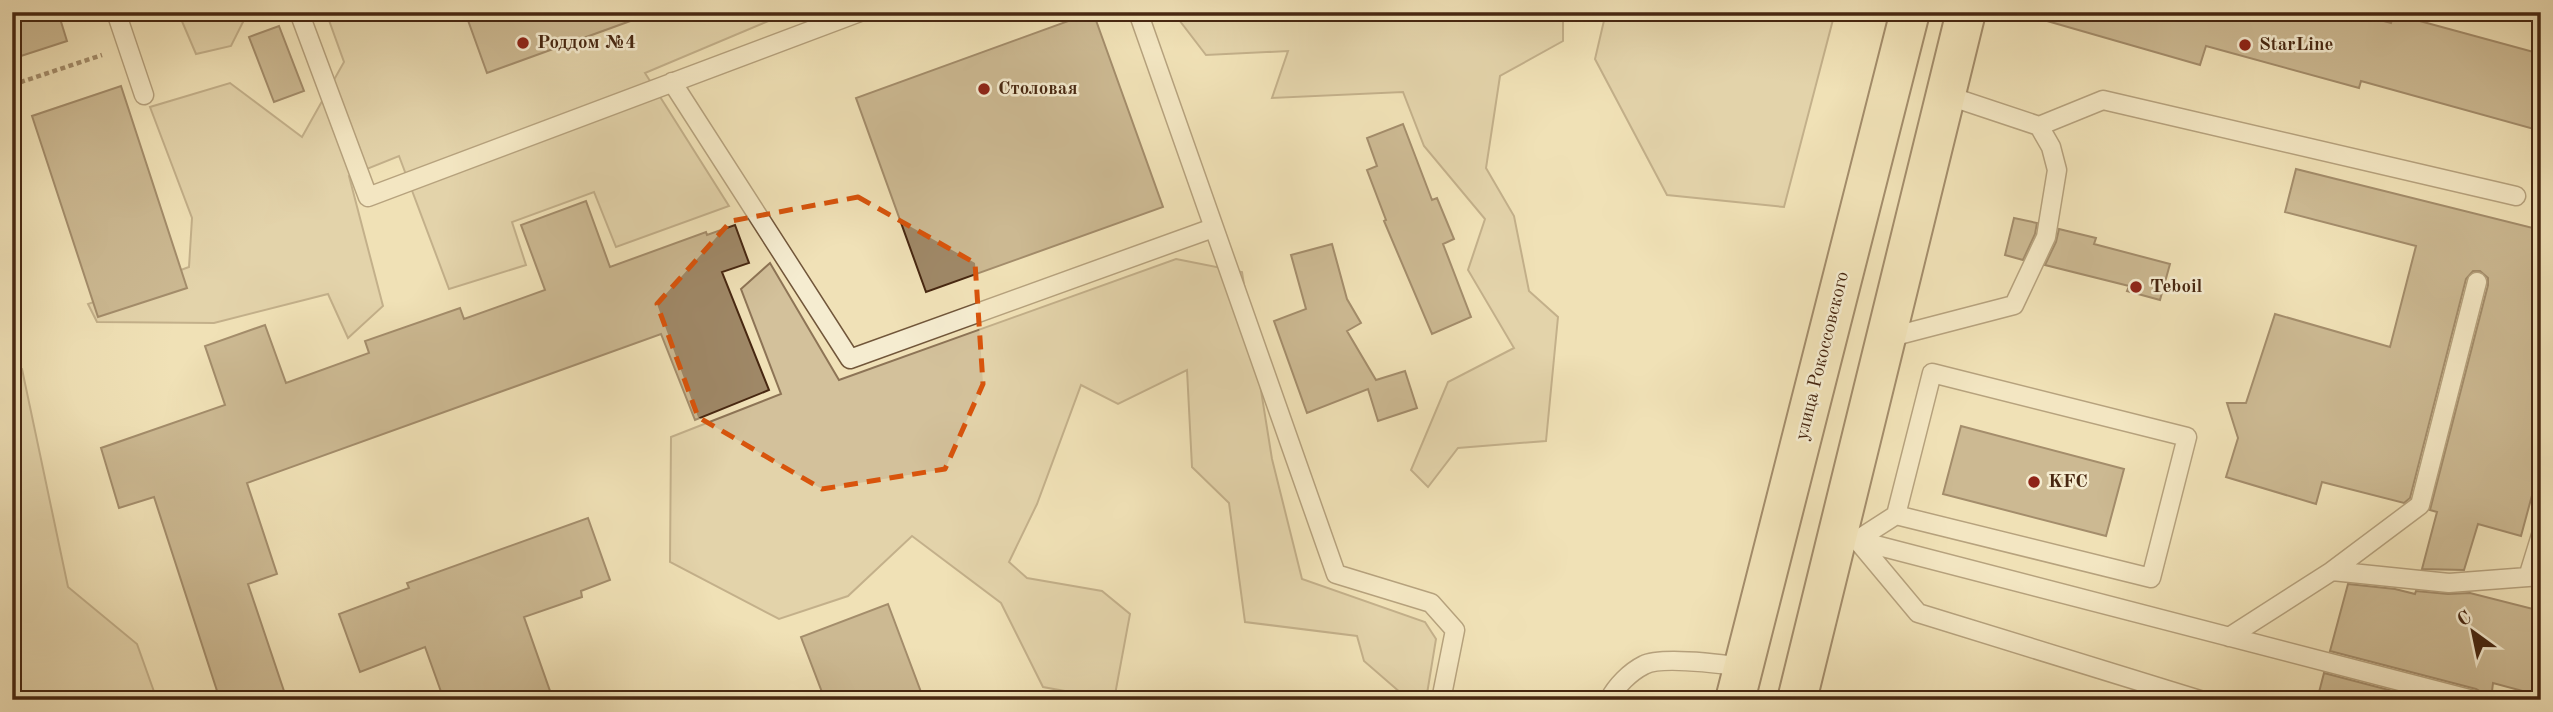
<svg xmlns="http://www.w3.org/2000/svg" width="2553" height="712" font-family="'Old Standard TT',serif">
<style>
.green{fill:#d3c19b;stroke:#8d7456;stroke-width:2}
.building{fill:#9f8867;stroke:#472711;stroke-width:2}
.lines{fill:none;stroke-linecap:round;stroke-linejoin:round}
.lane-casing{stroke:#71563a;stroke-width:21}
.highway-casing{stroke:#472711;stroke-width:42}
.path{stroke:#472711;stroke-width:4.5;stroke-dasharray:5 3.5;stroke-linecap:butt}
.lane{stroke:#f5ecd0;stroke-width:18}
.highway{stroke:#f0e1b7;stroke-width:38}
.marked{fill:none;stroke:#d8540c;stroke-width:5;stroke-dasharray:14 9;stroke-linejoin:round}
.poi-dot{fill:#8f2418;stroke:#f5ecd0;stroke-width:2.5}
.labels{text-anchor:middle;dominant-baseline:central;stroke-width:5;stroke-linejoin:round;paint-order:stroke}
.poi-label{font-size:19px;font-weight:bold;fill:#472711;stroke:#f5ecd0;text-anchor:start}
.street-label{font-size:19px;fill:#472711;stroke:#f5ecd0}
</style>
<rect width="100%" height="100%" fill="#f0e1b7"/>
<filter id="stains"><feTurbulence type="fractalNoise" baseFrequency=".00286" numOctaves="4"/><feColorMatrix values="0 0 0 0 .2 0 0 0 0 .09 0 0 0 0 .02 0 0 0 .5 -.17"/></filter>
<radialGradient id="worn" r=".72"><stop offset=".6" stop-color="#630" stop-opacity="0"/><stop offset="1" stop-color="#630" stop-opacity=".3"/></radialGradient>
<path class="green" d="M 178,12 L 248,12 L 231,46 L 196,54 Z
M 326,12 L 790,12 L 645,73 L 729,206 L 616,247 L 594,192 L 512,222 L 526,265 L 449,289 L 399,156 L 349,176 L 383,306 L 348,338 L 328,294 L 214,323 L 97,322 L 88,304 L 189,267 L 192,218 L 150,107 L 230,83 L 302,137 L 344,62 Z
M 1173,12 L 1563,12 L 1563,41 L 1500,76 L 1486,168 L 1514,216 L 1529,291 L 1558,317 L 1546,441 L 1458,448 L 1428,487 L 1411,470 L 1448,382 L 1514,348 L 1468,270 L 1485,219 L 1424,146 L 1403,92 L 1272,98 L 1288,51 L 1206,55 Z
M 1606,12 L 1835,12 L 1784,207 L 1667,195 L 1595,59 Z
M 1176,259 L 1242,272 L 1272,459 L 1302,579 L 1425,622 L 1436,639 L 1426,700 L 1409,700 L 1364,661 L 1357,636 L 1245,622 L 1229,503 L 1192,467 L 1187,370 L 1118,404 L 1081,385 L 1037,504 L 1009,562 L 1027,578 L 1102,591 L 1130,614 L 1114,700 L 1043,687 L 1001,603 L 912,536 L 848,596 L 779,619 L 670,562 L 671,437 L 781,394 L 741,289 L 770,263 L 839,380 Z
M 12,366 L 22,369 L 68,587 L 137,644 L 157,700 L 12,700 Z"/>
<path class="building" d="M 12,12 L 58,12 L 67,41 L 21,56 L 12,29 Z
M 465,12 L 643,12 L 644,16 L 487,73 Z
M 1093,12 L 1163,207 L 926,292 L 856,98 Z
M 2048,12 L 2351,12 L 2391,23 L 2394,14 L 2541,54 L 2541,131 L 2361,81 L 2359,88 L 2206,46 L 2200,65 L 2047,21 Z
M 279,26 L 304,91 L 274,102 L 249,37 Z
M 121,86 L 187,288 L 98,317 L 32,116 Z
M 1403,124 L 1432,200 L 1437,198 L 1454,239 L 1443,244 L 1471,317 L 1432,334 L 1384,221 L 1386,220 L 1367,170 L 1377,166 L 1367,138 Z
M 2296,169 L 2541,230 L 2541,462 L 2521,536 L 2478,524 L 2464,570 L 2422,569 L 2437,512 L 2430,510 L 2488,285 L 2488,278 L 2480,271 L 2473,271 L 2466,279 L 2410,498 L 2404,503 L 2322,482 L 2316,504 L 2226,477 L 2238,438 L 2227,403 L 2246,403 L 2275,314 L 2390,347 L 2416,246 L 2285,212 Z
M 586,201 L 610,267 L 706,232 L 707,235 L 735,225 L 749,263 L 722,272 L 769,390 L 695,420 L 661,334 L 247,483 L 277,574 L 248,584 L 287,700 L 220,700 L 154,497 L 119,508 L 101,448 L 225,405 L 205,346 L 265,325 L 286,383 L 369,353 L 365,341 L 460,308 L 464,319 L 545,290 L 521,225 Z
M 2014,218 L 2037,223 L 2035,234 L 2023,260 L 2005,255 Z
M 2059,229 L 2096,238 L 2094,244 L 2170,264 L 2160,300 L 2127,291 L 2129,286 L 2045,265 L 2056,242 Z
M 1332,244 L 1347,299 L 1361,323 L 1347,331 L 1376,380 L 1405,371 L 1417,408 L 1378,421 L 1368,389 L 1307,413 L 1274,321 L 1306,309 L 1291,255 Z
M 1961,426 L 2124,469 L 2106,536 L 1943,494 Z
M 588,518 L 610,580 L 581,591 L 582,597 L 524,617 L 550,691 L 526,700 L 444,700 L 425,647 L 360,672 L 339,614 L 409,588 L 407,583 Z
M 2348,584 L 2395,589 L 2415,594 L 2416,591 L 2448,594 L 2470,593 L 2541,611 L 2541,696 L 2493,683 L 2491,700 L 2484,700 L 2481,692 L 2476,689 L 2330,651 Z
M 888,604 L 924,700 L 825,700 L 801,637 Z
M 2324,673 L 2427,700 L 2317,700 Z"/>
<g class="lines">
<g class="lane-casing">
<path id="lane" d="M 116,12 L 144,95
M 299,12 L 368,197 L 860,12
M 1138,12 L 1336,574 L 1431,603 L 1455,630 L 1441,700
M 672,82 L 850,359 L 1213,228
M 2039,126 L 2103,100 L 2516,196
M 1887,338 L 2014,305 L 2046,237 L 2057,170 L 2051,147 L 2039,126 L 1946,95
M 1896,515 L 2151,578 L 2187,437 L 1932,373 L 1896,515 L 1857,540 L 1918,613 L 2200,700
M 1856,540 L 2473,700
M 2332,571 L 2420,505 L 2477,282
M 2528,577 L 2541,535
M 2229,637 L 2332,571 L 2449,583 L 2541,576
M 1609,700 C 1616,686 1630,672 1644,665 C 1661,656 1722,664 1744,667"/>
</g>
<g class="highway-casing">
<path id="highway" d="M 1735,700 L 1910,12
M 1797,700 L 1966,12"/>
</g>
<path class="path" d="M 12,85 L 102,55"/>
<use href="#lane" class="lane"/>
<use href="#highway" class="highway"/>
</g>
<path d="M0 0H2553V712H0ZM 858,197 L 975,263 L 983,384 L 945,469 L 822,489 L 698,417 L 657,304 L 731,221 Z" fill="#f0e1b7" fill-opacity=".55" fill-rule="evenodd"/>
<path class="marked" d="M 858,197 L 975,263 L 983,384 L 945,469 L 822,489 L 698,417 L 657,304 L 731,221 Z"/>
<g class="poi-dot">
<circle cx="523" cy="43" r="7"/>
<circle cx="2245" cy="45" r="7"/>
<circle cx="984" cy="89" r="7"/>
<circle cx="2136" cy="287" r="7"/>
<circle cx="2034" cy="482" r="7"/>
</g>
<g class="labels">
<g class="poi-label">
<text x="537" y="43">Роддом №4</text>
<text x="2259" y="45">StarLine</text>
<text x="998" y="89">Столовая</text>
<text x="2150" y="287">Teboil</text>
<text x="2048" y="482">KFC</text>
</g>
<g class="street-label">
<text transform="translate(1823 356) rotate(-76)">улица Рокоссовского</text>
</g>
</g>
<rect width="2553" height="712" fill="none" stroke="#f0e1b7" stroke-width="42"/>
<rect x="14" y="14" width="2525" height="684" fill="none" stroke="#472711" stroke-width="3.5"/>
<rect x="21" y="21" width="2511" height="670" fill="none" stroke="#472711" stroke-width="2"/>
<g transform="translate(2473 632) rotate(327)" stroke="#f5ecd0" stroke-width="5" paint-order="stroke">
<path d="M0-5L12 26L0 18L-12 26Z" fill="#472711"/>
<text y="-10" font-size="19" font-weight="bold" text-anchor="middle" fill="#472711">С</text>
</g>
<rect width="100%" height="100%" filter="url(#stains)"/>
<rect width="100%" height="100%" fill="url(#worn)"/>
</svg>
